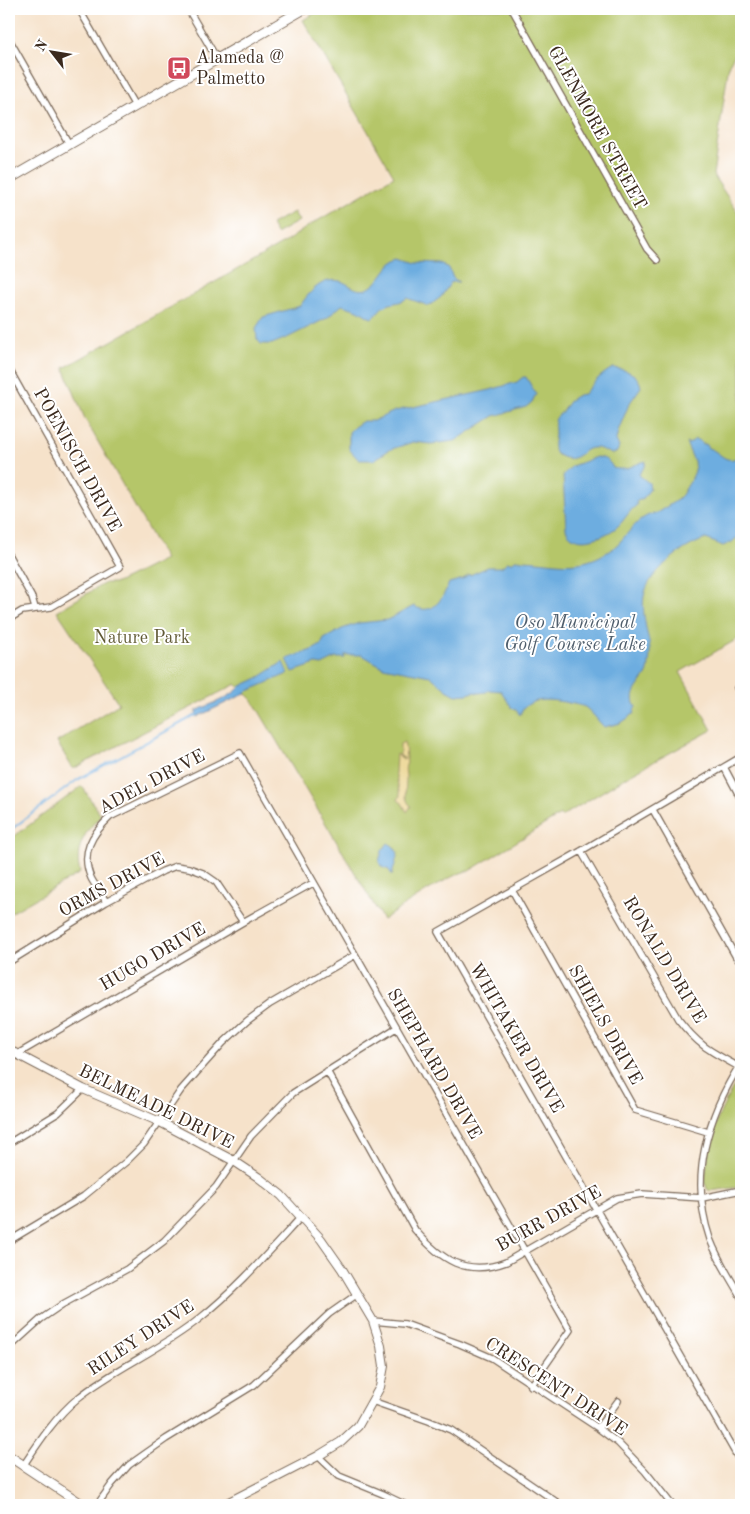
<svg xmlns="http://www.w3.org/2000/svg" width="750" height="1514" font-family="'Old Standard TT',serif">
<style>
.green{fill:#b5c669;stroke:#787844}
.sand{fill:#eeda9e;stroke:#94825e}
.water{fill:#6dade0;stroke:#546c7f}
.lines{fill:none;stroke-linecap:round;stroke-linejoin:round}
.stream{stroke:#6dade0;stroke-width:2}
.minor-casing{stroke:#7c6a5a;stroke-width:8}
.tertiary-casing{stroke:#7c6a5a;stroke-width:10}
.secondary-casing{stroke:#7c6a5a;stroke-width:11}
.minor{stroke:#fff;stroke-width:5.5}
.tertiary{stroke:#fff;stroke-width:8}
.secondary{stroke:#fff;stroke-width:9}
.labels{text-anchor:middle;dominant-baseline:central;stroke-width:4;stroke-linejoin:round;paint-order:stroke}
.poi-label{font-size:18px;fill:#3b2a1e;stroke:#fff;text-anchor:start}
.street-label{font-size:18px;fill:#3b2a1e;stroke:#fff}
.park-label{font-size:18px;fill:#605934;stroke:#fff}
.water-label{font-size:19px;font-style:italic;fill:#4f5e6c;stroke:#fff}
</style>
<rect width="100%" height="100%" fill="#fff"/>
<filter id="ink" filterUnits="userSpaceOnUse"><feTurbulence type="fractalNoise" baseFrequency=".02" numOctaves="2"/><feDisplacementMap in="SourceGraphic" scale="10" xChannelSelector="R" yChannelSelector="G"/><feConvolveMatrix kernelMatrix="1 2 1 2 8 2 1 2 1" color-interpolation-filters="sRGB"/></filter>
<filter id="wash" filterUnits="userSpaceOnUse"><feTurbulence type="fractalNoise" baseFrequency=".0096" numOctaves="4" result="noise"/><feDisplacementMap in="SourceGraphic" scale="20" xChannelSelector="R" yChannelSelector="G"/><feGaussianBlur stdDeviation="1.12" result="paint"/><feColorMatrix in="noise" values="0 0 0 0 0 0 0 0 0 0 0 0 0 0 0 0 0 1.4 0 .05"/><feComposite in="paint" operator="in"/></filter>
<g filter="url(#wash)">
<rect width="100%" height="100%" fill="#f6e2ca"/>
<path class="green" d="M 322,9 L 741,9 L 741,45 L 729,64 L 713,175 L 741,217 L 741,637 L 680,672 L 712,730 L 633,773 L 561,817 L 560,815 L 469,871 C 456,870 397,910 383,920 L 253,701 L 236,684 L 73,769 L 57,742 L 119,704 L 57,611 L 105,583 L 117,583 L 165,559 L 85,419 L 64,368 L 287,241 L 307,227 L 394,176 L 303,20 Z
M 294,212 L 299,221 L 276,234 L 271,224 Z
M 82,786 L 101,816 C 84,832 74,849 80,873 L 9,914 L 9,840 Z
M 741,1074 L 741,1187 L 710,1191 L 707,1189 L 705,1183 C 708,1136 717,1114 741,1074 Z"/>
<path class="sand" d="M 404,742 C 406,749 405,755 407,763 C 404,768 406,772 406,778 C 406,787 403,799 411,806 L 407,812 L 402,803 L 398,800 L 400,796 L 395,771 L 396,754 L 404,760 L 404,758 L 400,756 L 400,744 Z"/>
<path class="water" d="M 403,258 L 417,263 L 443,264 L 449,268 L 453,278 L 459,282 L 451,282 L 441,297 L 429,306 L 407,298 C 400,304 391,302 383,307 C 378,310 378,316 371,318 L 358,310 L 342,305 L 327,318 L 289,337 L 272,344 L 261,344 L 257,339 L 256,328 L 263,317 L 300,306 C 310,291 324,275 343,282 C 352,286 358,293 369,288 C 383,281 386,261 403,258 Z
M 613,368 C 624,369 639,373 641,387 L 629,404 L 618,431 L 616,440 L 619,447 L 617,452 L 612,454 C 605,452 600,447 593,448 C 581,448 577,466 558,455 C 555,453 554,452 554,448 C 553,443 555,438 555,433 C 555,429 554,424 555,421 C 556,416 561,414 564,409 C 569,400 574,395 584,394 C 591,385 602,373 613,368 Z
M 523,377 L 526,377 L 536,394 L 532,402 L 526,407 L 494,416 L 455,441 L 431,444 L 413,442 L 389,450 L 374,460 L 359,460 L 349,449 L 349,432 L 354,427 L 363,421 L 373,421 L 395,411 L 490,390 L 517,382 Z
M 695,439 L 700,441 L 702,444 L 706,444 L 708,448 C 720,451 725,465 738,457 L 739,454 L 741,455 L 741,534 L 732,542 L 723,546 L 706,539 C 693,543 677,553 668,561 C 641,586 640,597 647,633 C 650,643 651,652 649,663 C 649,668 648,673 645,677 C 639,686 628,695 636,707 L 634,710 L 635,713 L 621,723 L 604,727 C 597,720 592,712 585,707 C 580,705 574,704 569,703 C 553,700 527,695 520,715 L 516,710 L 512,708 L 501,691 L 489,690 L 486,692 L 479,693 L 474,692 L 468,694 L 456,695 L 447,690 L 430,676 L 383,667 L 362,655 L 345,655 L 345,658 L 336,658 L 322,665 L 316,664 L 293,672 L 287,659 L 314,649 L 321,645 L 324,639 L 342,629 L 359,623 L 387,620 L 414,606 C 433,617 443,598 449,583 L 463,579 L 469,574 L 470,575 L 488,567 L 501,567 L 508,562 L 513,562 L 515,560 C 553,559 576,574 612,549 C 625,540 638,514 655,514 L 677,500 L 682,495 L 692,478 L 695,471 L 694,461 L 686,443 L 689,444 Z
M 596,457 C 604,457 610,461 613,468 C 627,472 633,464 646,461 L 645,466 L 639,474 L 641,477 L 649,483 L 650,489 L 642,500 L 639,500 L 636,502 L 637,505 C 627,512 624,523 613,530 C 601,538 573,548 566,529 L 563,475 L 572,466 Z
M 283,662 L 288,673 L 285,675 L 248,691 L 238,697 L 197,717 L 196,711 C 210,704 231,698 241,686 L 258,678 Z
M 388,843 L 393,846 L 398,853 L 392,875 L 389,870 L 382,867 L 379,861 L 382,851 Z"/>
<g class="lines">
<path class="stream" d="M 9,831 L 77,780 L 198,714"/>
</g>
</g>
<g filter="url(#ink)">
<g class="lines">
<g class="minor-casing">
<path id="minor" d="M 79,9 L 135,106
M 188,9 L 217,59
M 512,9 L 647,249 L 657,260
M 9,39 L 69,144
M 9,369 L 120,567 L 51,607 L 22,611 L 9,619
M 9,556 L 32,598 L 35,608
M 741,686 L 737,688 L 741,696
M 741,757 L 581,851 L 438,932 L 741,1463
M 724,767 L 741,799
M 653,810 L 736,957 L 741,963
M 581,851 L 678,1019 C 699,1046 710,1051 739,1067
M 512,890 L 635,1110 L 708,1132
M 106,902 C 102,894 95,886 91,878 C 80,853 92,834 110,817 L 240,753 L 570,1330 L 531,1386
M 9,962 L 106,902 L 163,871 L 176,866 L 189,868 L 203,873 L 216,882 L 243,922
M 9,1059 L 243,922 L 313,883
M 741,1063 C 707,1116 689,1178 710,1239 C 718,1260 730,1278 741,1297
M 327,1071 L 415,1230 C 441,1260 466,1277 506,1262 L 617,1198 L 642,1194 L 702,1198 L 741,1190
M 9,1143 L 58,1113 L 83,1089
M 9,1241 L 84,1196 L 127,1161 L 144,1144 L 181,1090 L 223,1043 L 247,1021 L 270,1004 L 355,955
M 373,1321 L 405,1324 L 460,1344 L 492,1358 L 598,1428 L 618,1443 L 645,1471 L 672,1505
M 9,1348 L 41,1319 L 63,1304 L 127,1269 L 164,1241 L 216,1187 L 251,1136 L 293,1093 L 396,1028
M 372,1401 L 429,1421 L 451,1430 L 561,1505
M 598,1428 L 618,1401
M 318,1456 L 339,1476 L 383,1494 L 406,1505
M 23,1466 C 39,1442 56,1416 78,1398 C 115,1368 161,1350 199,1319 C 237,1289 268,1253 301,1217
M 97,1505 L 112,1484 L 129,1465 L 166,1439 L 254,1385 L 329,1314 L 356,1295"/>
</g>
<g class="tertiary-casing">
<path id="tertiary" d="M 9,1050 L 83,1089 L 160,1122 L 234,1161 L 258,1177 L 281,1195 L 321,1239 L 342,1269 L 373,1321 L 381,1346 L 384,1366 L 380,1387 L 358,1426 L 341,1442 L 318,1456 L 223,1505"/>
</g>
<g class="secondary-casing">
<path id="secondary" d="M 9,179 L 304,9
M 9,1456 L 83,1505"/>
</g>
<use href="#minor" class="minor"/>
<use href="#tertiary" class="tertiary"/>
<use href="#secondary" class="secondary"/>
</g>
</g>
<defs>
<g id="bus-square" transform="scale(1.25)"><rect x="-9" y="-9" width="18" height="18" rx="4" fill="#d1495b" stroke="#fff"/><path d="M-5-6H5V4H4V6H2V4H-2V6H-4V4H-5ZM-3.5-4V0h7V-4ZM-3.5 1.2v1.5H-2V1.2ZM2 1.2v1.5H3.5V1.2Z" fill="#fff"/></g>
</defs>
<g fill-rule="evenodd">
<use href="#bus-square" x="179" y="68"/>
</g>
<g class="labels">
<g class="poi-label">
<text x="196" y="58">Alameda @<tspan x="196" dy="21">Palmetto</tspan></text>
</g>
<g class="street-label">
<text transform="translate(597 128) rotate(61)">GLENMORE STREET</text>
<text transform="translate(77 460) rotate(61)">POENISCH DRIVE</text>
<text transform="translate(152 782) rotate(-28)">ADEL DRIVE</text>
<text transform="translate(112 885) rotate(-28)">ORMS DRIVE</text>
<text transform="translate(153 957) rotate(-30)">HUGO DRIVE</text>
<text transform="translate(664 960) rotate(59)">RONALD DRIVE</text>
<text transform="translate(605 1025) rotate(61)">SHIELS DRIVE</text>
<text transform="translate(516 1038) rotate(60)">WHITAKER DRIVE</text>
<text transform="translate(434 1064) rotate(60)">SHEPHARD DRIVE</text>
<text transform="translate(156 1107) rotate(26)">BELMEADE DRIVE</text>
<text transform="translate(549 1219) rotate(-29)">BURR DRIVE</text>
<text transform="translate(141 1338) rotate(-33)">RILEY DRIVE</text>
<text transform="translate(556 1387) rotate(33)">CRESCENT DRIVE</text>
</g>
<g class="park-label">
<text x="142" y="638">Nature Park</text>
</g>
<g class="water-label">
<text x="575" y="623">Oso Municipal<tspan x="575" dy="22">Golf Course Lake</tspan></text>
</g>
</g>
<rect width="750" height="1514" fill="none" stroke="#fff" stroke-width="30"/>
<g transform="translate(52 52) rotate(301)" stroke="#ffffff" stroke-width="4" paint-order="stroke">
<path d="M0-4L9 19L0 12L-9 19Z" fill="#3b2a1e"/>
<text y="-8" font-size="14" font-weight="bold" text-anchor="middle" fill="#3b2a1e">N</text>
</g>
</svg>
